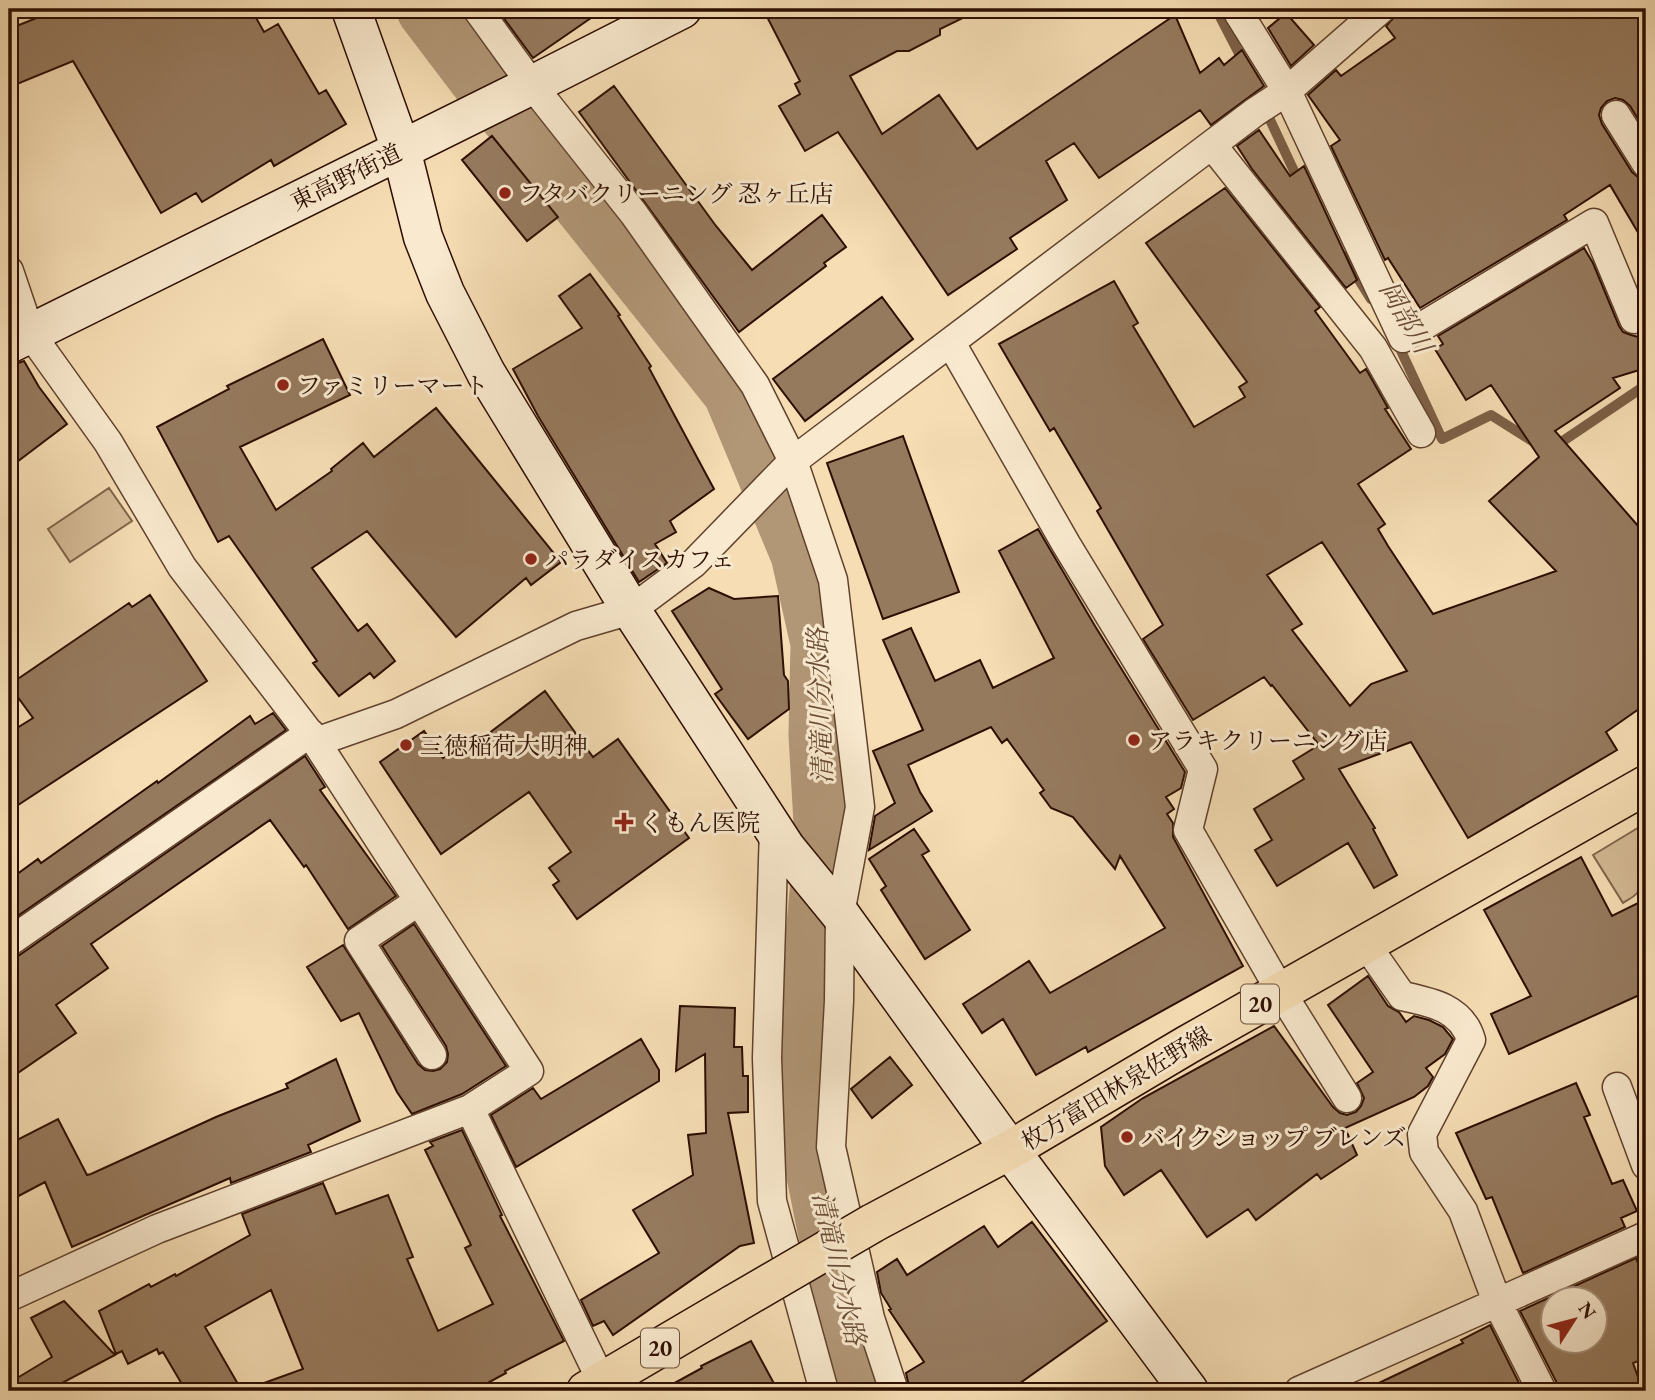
<svg xmlns="http://www.w3.org/2000/svg" width="1655" height="1400" font-family="'EB Garamond','Noto Serif JP',serif">
<style>
.green{fill:#d4ba95;stroke:#80644a;stroke-width:2}
.lines{fill:none;stroke-linecap:round;stroke-linejoin:round}
.stream{stroke:#7d6047;stroke-width:10}
.river{stroke:#b29777;stroke-width:63}
.building{fill:#967a5e;stroke:#2d0e00;stroke-width:2;fill-rule:evenodd}
.street-casing{stroke:#5f422d;stroke-width:31}
.secondary-casing{stroke:#2d0e00;stroke-width:41}
.primary-casing{stroke:#2d0e00;stroke-width:41}
.street{stroke:#f9e9ce;stroke-width:28}
.secondary{stroke:#f9e9ce;stroke-width:38}
.primary{stroke:#f6ddb4;stroke-width:38}
.primary-bridge-casing{stroke:#2d0e00;stroke-width:41;stroke-linecap:butt}
.primary-bridge{stroke:#f6ddb4;stroke-width:38}
.poi-dot{fill:#8f2418;stroke:#f9e9ce;stroke-width:2.5}
.labels{text-anchor:middle;dominant-baseline:central;stroke-width:6;stroke-linejoin:round;paint-order:stroke}
.shield{fill:#f9e9ce;stroke:#6a503e;stroke-width:2}
.shield-label{font-size:23px;font-weight:bold;fill:#2d0e00}
.street-label{font-size:24px;fill:#2d0e00;stroke:#f9e9ce}
.poi-label{font-size:24px;fill:#2d0e00;stroke:#f9e9ce;text-anchor:start}
.water-label{font-size:26px;font-style:italic;fill:#694c36;stroke:#f9e9ce}
</style>
<rect width="100%" height="100%" fill="#f6ddb4"/>
<filter id="stains"><feTurbulence type="fractalNoise" baseFrequency=".00286" numOctaves="4"/><feColorMatrix values="0 0 0 0 .2 0 0 0 0 .09 0 0 0 0 .02 0 0 0 .5 -.17"/></filter>
<radialGradient id="worn" r=".72"><stop offset=".6" stop-color="#630" stop-opacity="0"/><stop offset="1" stop-color="#630" stop-opacity=".3"/></radialGradient>
<path class="green" d="M 109,488 L 132,521 L 70,562 L 48,529 Z
M 1641,826 C 1652,844 1649,876 1637,893 C 1634,897 1627,900 1623,903 L 1593,855 Z"/>
<g class="lines">
<path class="stream" d="M 1216,9 L 1245,65
M 1265,109 L 1301,186
M 1344,256 L 1371,299
M 1396,340 L 1442,439 L 1491,415 L 1537,444
M 1554,447 L 1646,385"/>
<path class="river" d="M 428,9 L 478,75 L 565,179 L 734,391 L 802,554 L 822,643 L 820,735 L 826,840 L 802,1096 L 839,1279 L 868,1391"/>
</g>
<path class="building" d="M 59,9 L 251,9 L 264,32 L 278,24 L 319,94 L 326,90 L 346,124 L 274,166 L 271,160 L 202,202 L 196,193 L 161,213 L 73,61 L 17,84 L 9,65 L 9,29 Z
M 497,9 L 604,9 L 533,58 Z
M 763,9 L 981,9 L 940,29 L 940,35 L 909,51 L 897,51 L 850,76 L 882,134 L 939,95 L 977,149 L 1175,15 L 1200,73 L 1219,58 L 1224,65 L 1242,50 L 1264,86 L 1211,125 L 1200,110 L 1099,178 L 1074,143 L 1046,161 L 1067,200 L 1010,238 L 1017,249 L 948,295 L 838,132 L 805,151 L 779,106 L 800,94 L 795,84 L 800,81 Z
M 1397,9 L 1646,9 L 1646,132 L 1630,106 L 1623,100 L 1615,98 L 1607,101 L 1601,108 L 1599,115 L 1602,124 L 1632,172 L 1638,177 L 1646,180 L 1646,246 L 1610,185 L 1564,215 L 1567,220 L 1420,308 L 1388,258 L 1385,260 L 1331,146 L 1340,140 L 1308,95 L 1336,70 L 1341,76 L 1395,38 L 1386,26 L 1396,15 Z
M 1286,13 L 1314,45 L 1291,66 L 1268,28 Z
M 614,86 L 716,226 L 752,270 L 822,215 L 846,247 L 824,263 L 826,266 L 739,332 L 579,112 Z
M 1259,130 L 1290,176 L 1304,166 L 1357,280 L 1346,288 L 1252,169 L 1237,146 Z
M 492,136 L 558,217 L 527,241 L 462,160 Z
M 1225,188 L 1320,307 L 1315,311 L 1360,373 L 1366,369 L 1388,408 L 1385,409 L 1411,449 L 1358,484 L 1385,524 L 1378,529 L 1388,546 L 1433,614 L 1556,571 L 1489,501 L 1539,457 L 1491,385 L 1466,400 L 1435,349 L 1443,344 L 1438,336 L 1584,248 L 1593,263 L 1619,326 L 1623,332 L 1631,335 L 1638,337 L 1646,334 L 1646,368 L 1613,378 L 1620,388 L 1555,431 L 1646,535 L 1646,704 L 1606,732 L 1617,750 L 1468,838 L 1411,742 L 1339,769 L 1375,828 L 1373,829 L 1397,875 L 1374,888 L 1348,843 L 1277,886 L 1255,850 L 1272,840 L 1254,809 L 1304,779 L 1293,761 L 1319,745 L 1272,685 L 1271,686 L 1264,677 L 1193,720 L 1143,639 L 1163,625 L 1097,511 L 1101,508 L 1054,428 L 1050,431 L 999,344 L 1114,281 L 1138,323 L 1133,326 L 1194,427 L 1245,397 L 1239,387 L 1247,382 L 1146,243 ZM 1322,542 L 1407,671 L 1371,684 L 1350,706 L 1292,630 L 1302,624 L 1267,575 Z
M 590,274 L 620,315 L 618,316 L 651,366 L 649,368 L 714,489 L 670,521 L 676,532 L 655,544 L 667,563 L 639,582 L 538,416 L 513,369 L 582,328 L 559,296 Z
M 882,297 L 913,339 L 805,421 L 773,379 Z
M 323,339 L 350,395 L 240,447 L 276,510 L 332,471 L 331,469 L 363,443 L 374,457 L 436,408 L 561,562 L 531,585 L 526,578 L 456,637 L 367,531 L 312,568 L 358,631 L 367,624 L 395,661 L 374,678 L 370,673 L 339,696 L 313,663 L 317,661 L 229,536 L 218,542 L 157,427 L 229,389 L 227,386 Z
M 24,361 L 39,387 L 67,424 L 9,468 L 9,366 Z
M 903,436 L 959,592 L 883,619 L 827,463 Z
M 1038,529 L 1095,626 L 1185,772 L 1181,788 L 1166,797 L 1174,809 L 1167,814 L 1173,823 L 1173,837 L 1243,966 L 1088,1052 L 1086,1047 L 1036,1075 L 1003,1019 L 982,1033 L 963,1004 L 1029,961 L 1050,993 L 1165,928 L 1120,856 L 1115,869 L 1073,817 L 1051,808 L 1040,793 L 1044,790 L 1007,739 L 1002,743 L 991,727 L 908,765 L 920,792 L 932,811 L 869,850 L 875,816 L 895,803 L 873,751 L 923,730 L 883,640 L 911,628 L 935,681 L 980,660 L 993,688 L 1054,658 L 999,551 Z
M 709,588 L 734,599 L 778,596 L 784,675 L 788,681 L 789,709 L 748,739 L 715,694 L 722,689 L 672,611 Z
M 150,595 L 207,681 L 9,811 L 9,733 L 33,718 L 9,685 L 129,603 L 132,607 Z
M 545,691 L 593,757 L 618,739 L 689,838 L 577,919 L 553,885 L 559,881 L 549,868 L 571,852 L 529,792 L 441,854 L 380,762 L 424,731 L 443,758 L 468,740 L 472,746 Z
M 273,713 L 286,730 L 9,922 L 9,880 L 38,859 L 41,863 L 157,781 L 158,783 L 250,716 L 255,724 Z
M 305,756 L 325,787 L 320,790 L 396,896 L 348,929 L 306,865 L 304,867 L 270,820 L 91,944 L 108,968 L 56,1005 L 76,1033 L 9,1079 L 9,958 L 18,956 Z
M 914,829 L 929,851 L 922,855 L 970,930 L 925,959 L 881,890 L 886,886 L 869,859 Z
M 1581,857 L 1612,916 L 1646,899 L 1646,992 L 1509,1054 L 1491,1014 L 1531,996 L 1484,910 Z
M 414,924 L 506,1066 L 462,1094 L 412,1114 L 397,1092 L 359,1013 L 341,1021 L 307,967 L 343,945 L 418,1064 L 425,1070 L 433,1071 L 440,1069 L 447,1062 L 448,1054 L 446,1046 L 382,946 Z
M 1368,976 L 1388,1006 L 1399,1012 L 1406,1022 L 1414,1016 L 1429,1020 L 1443,1027 L 1453,1039 L 1445,1054 L 1426,1068 L 1433,1077 L 1428,1086 L 1414,1097 L 1345,1128 L 1357,1155 L 1321,1179 L 1317,1174 L 1256,1220 L 1248,1209 L 1207,1237 L 1161,1170 L 1124,1195 L 1105,1166 L 1101,1127 L 1143,1098 L 1274,1026 L 1333,1107 L 1340,1113 L 1347,1115 L 1356,1112 L 1361,1106 L 1364,1098 L 1357,1083 L 1373,1072 L 1328,1005 Z
M 680,1006 L 735,1008 L 734,1047 L 742,1047 L 743,1076 L 748,1076 L 748,1112 L 728,1113 L 754,1243 L 740,1246 L 613,1335 L 604,1321 L 593,1326 L 581,1300 L 659,1253 L 633,1210 L 693,1175 L 688,1135 L 706,1133 L 705,1054 L 676,1071 Z
M 641,1039 L 659,1070 L 659,1081 L 516,1167 L 491,1115 L 533,1088 L 541,1099 Z
M 890,1057 L 912,1085 L 872,1118 L 851,1089 Z
M 336,1059 L 360,1121 L 308,1145 L 311,1152 L 231,1183 L 230,1178 L 72,1247 L 45,1182 L 9,1201 L 9,1144 L 58,1119 L 87,1175 L 91,1174 L 216,1117 L 288,1088 L 286,1084 Z
M 1576,1083 L 1590,1115 L 1584,1117 L 1612,1184 L 1623,1180 L 1637,1211 L 1621,1218 L 1625,1227 L 1523,1273 L 1492,1197 L 1486,1199 L 1456,1133 Z
M 462,1130 L 502,1215 L 500,1216 L 564,1341 L 505,1371 L 506,1373 L 473,1391 L 251,1391 L 250,1388 L 303,1369 L 271,1290 L 205,1327 L 242,1391 L 186,1391 L 163,1352 L 159,1354 L 157,1349 L 128,1364 L 122,1351 L 116,1354 L 99,1311 L 149,1284 L 151,1287 L 175,1274 L 176,1276 L 250,1235 L 242,1214 L 323,1183 L 336,1214 L 388,1195 L 413,1257 L 407,1259 L 438,1331 L 493,1304 L 465,1248 L 471,1245 L 425,1150 L 433,1146 L 430,1142 Z
M 1032,1222 L 1107,1321 L 1009,1391 L 910,1391 L 906,1373 L 924,1362 L 889,1310 L 891,1309 L 881,1293 L 877,1272 L 897,1259 L 907,1275 L 984,1226 L 998,1247 Z
M 1636,1258 L 1646,1284 L 1646,1358 L 1633,1363 L 1643,1391 L 1559,1391 L 1557,1383 L 1520,1311 ZM 1553,1298 L 1595,1298 L 1595,1340 L 1553,1340 Z
M 64,1301 L 115,1355 L 47,1391 L 9,1391 L 9,1383 L 52,1357 L 31,1318 Z
M 1490,1325 L 1523,1391 L 1362,1391 L 1463,1343 L 1461,1340 Z
M 751,1341 L 778,1391 L 660,1391 L 702,1368 L 701,1366 Z"/>
<g class="lines">
<g class="street-casing">
<path id="street" d="M 477,9 L 532,85 L 634,214 L 755,385 L 793,461 L 833,580 L 860,807 L 840,914 L 839,1001 L 831,1147 L 870,1318 L 894,1391
M 1236,9 L 1287,91 L 1403,338 L 1594,223 L 1634,319
M 1616,115 L 1646,163
M 1212,145 L 1373,348 L 1421,433
M 9,271 L 30,333 L 108,442 L 182,567 L 316,742
M 951,343 L 1066,544 L 1203,769 L 1188,830 L 1281,992 L 1347,1098
M 774,828 L 767,1058 L 772,1201 L 824,1391
M 419,901 L 359,941 L 432,1055
M 9,942 L 310,733
M 1365,943 L 1402,996 C 1431,1002 1462,1008 1471,1040 L 1422,1134 L 1424,1152 L 1463,1211 L 1497,1302 L 1542,1391
M 1617,1087 L 1646,1165
M 470,1109 L 602,1382
M 9,1297 L 157,1229 L 470,1109 L 529,1071 L 316,742 L 396,714 L 576,626 L 631,610 L 694,563 L 793,461 L 1255,112 L 1287,91 L 1381,9
M 1299,1391 L 1646,1236"/>
</g>
<g class="secondary-casing">
<path id="secondary" d="M 351,9 L 401,149 L 423,237 L 445,293 L 486,373 L 631,610 L 786,848 L 840,914 L 1010,1150 L 1189,1391
M 9,344 L 532,85 L 682,9"/>
</g>
<g class="primary-casing">
<path id="primary" d="M 873,1223 L 1010,1150 L 1187,1045 L 1646,785
M 586,1391 L 734,1304"/>
</g>
<use href="#street" class="street"/>
<use href="#secondary" class="secondary"/>
<use href="#primary" class="primary"/>
<g class="primary-bridge-casing">
<path id="primary-bridge" d="M 734,1304 L 873,1223"/>
</g>
<use href="#primary-bridge" class="primary-bridge"/>
</g>
<g class="poi-dot">
<circle cx="505" cy="193" r="7"/>
<circle cx="283" cy="385" r="7"/>
<circle cx="531" cy="559" r="7"/>
<circle cx="1134" cy="740" r="7"/>
<circle cx="406" cy="745" r="7"/>
<path d="M620.5 811.5h7v7h7v7h-7v7h-7v-7h-7v-7h7z"/>
<circle cx="1127" cy="1137" r="7"/>
</g>
<g class="labels">
<g class="shield">
<rect x="1241" y="984.5" width="38" height="39" rx="5"/>
<rect x="641" y="1328.5" width="38" height="39" rx="5"/>
</g>
<g class="shield-label">
<text x="1260" y="1004">20</text>
<text x="660" y="1348">20</text>
</g>
<g class="street-label">
<text transform="translate(346 177) rotate(-26)">東高野街道</text>
<text transform="translate(1116 1088) rotate(-31)">枚方富田林泉佐野線</text>
</g>
<g class="poi-label">
<text x="519" y="193">フタバクリーニング 忍ヶ丘店</text>
<text x="297" y="385">ファミリーマート</text>
<text x="545" y="559">パラダイスカフェ</text>
<text x="1148" y="740">アラキクリーニング店</text>
<text x="420" y="745">三徳稲荷大明神</text>
<text x="640" y="822">くもん医院</text>
<text x="1141" y="1137">バイクショップ ブレンズ</text>
</g>
<g class="water-label">
<text transform="translate(1406 317) rotate(60)">岡部川</text>
<text transform="translate(820 706) rotate(-92)">清滝川分水路</text>
<text transform="translate(839 1268) rotate(77)">清滝川分水路</text>
</g>
</g>
<rect width="1655" height="1400" fill="none" stroke="#f6ddb4" stroke-width="35"/>
<rect x="10" y="10" width="1634" height="1379" fill="none" stroke="#2d0e00" stroke-width="3.5"/>
<rect x="18" y="18" width="1620" height="1365" fill="none" stroke="#2d0e00" stroke-width="2"/>
<g transform="translate(1574 1320) rotate(54)"><circle r="33" fill="#f9e9ce" stroke="#a7917c" stroke-width="2"/>
<path d="M0-5L12 26L0 18L-12 26Z" fill="#8f2418"/>
<text y="-10" font-size="19" font-weight="bold" text-anchor="middle" fill="#2d0e00">N</text>
</g>
<rect width="100%" height="100%" filter="url(#stains)"/>
<rect width="100%" height="100%" fill="url(#worn)"/>
</svg>
